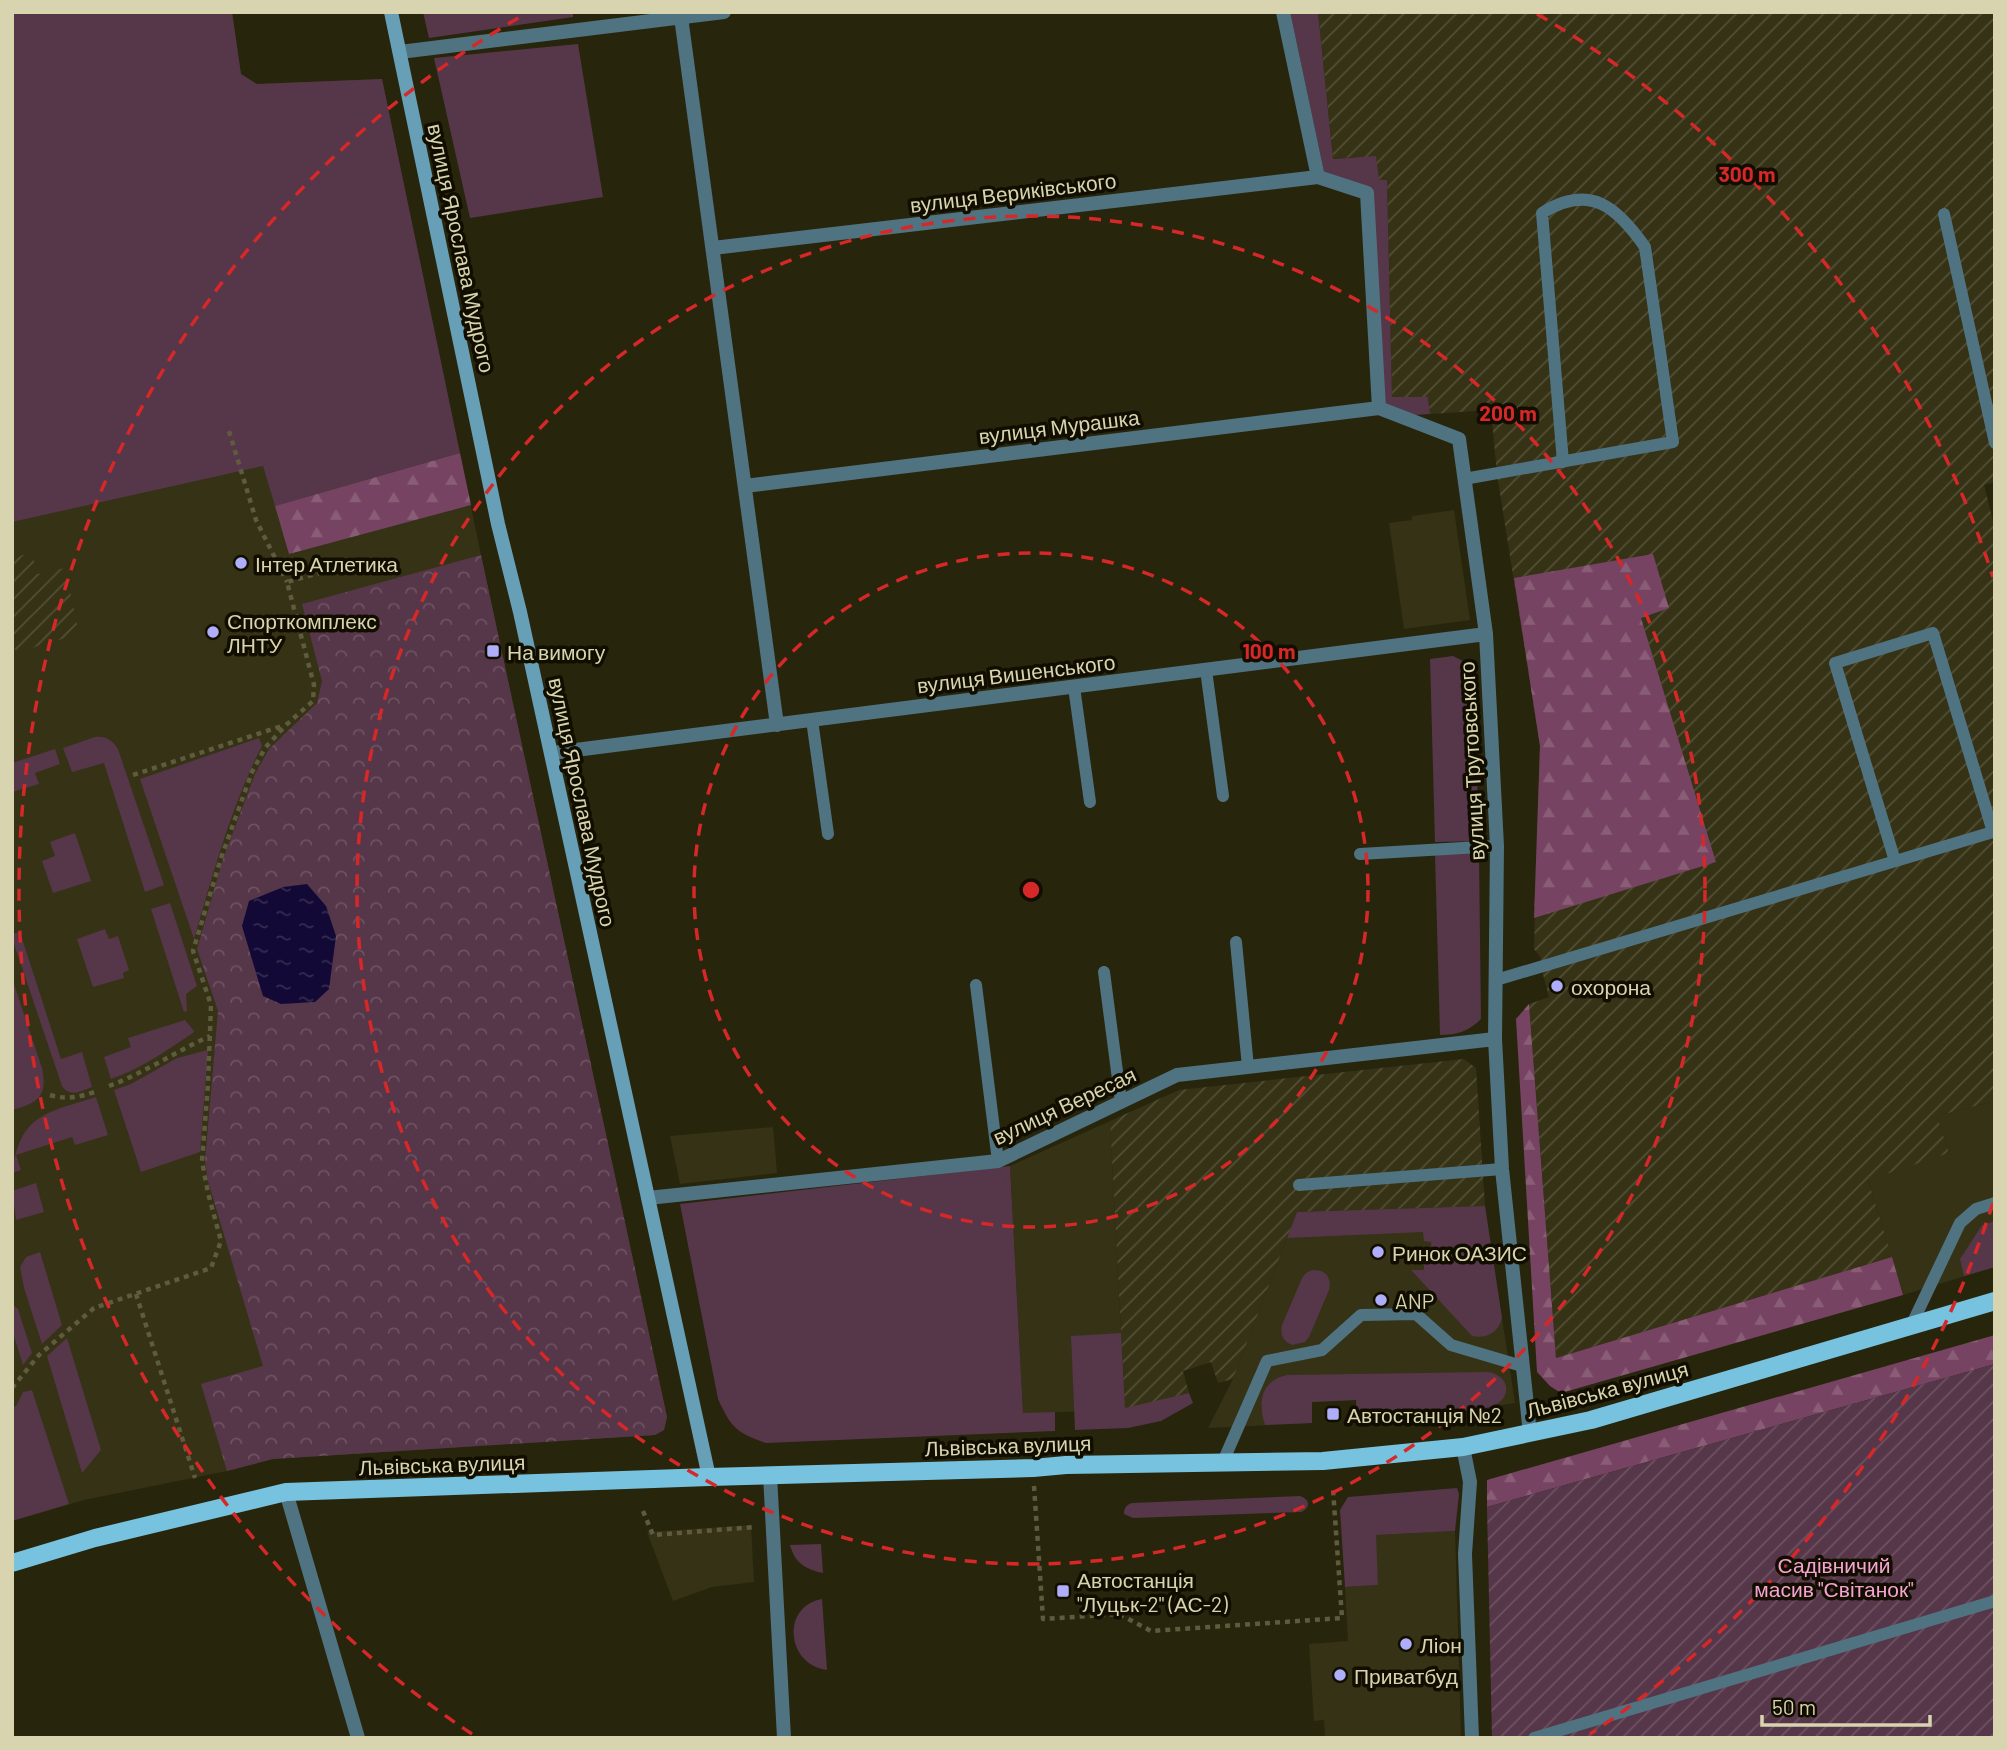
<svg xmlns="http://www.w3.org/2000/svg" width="2007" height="1750" font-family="Barlow,sans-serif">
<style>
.built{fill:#353216}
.industrial{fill:url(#industrial-furrows)}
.grass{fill:#563649}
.forest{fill:url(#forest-firs)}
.park{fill:url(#park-crowns)}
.garden{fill:url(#garden-furrows)}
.water{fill:url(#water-ripples)}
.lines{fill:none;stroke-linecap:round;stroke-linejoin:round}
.path{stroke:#5e5b3f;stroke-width:4.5;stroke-dasharray:5 5;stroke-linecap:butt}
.service{stroke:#507381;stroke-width:12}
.minor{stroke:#507381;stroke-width:14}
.secondary{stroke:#67a0b6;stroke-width:14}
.primary{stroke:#77c3df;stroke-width:18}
.ring{fill:none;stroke:#d62828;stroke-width:3.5;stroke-dasharray:12 9}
.poi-dot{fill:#afaefa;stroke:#110e00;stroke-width:2.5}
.labels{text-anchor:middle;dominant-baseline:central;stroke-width:7;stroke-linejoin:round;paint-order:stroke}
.street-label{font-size:21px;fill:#d7d4af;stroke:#110e00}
.poi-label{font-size:21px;fill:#d7d4af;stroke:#110e00;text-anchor:start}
.park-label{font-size:21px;fill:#f4a3d2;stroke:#110e00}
.centre{fill:#d62828;stroke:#110e00;stroke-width:3.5}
.ring-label{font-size:21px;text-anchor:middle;font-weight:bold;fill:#d62828;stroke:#110e00;stroke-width:7;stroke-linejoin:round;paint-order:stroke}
</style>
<defs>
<pattern id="industrial-furrows" width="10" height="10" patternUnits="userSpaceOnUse" patternTransform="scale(1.75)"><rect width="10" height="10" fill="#353216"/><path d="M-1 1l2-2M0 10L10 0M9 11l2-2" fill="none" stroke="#524f35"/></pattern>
<pattern id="forest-firs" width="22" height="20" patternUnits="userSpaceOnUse" patternTransform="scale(1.75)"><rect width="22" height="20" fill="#774362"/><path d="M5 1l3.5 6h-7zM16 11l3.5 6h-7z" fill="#8a5d76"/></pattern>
<pattern id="park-crowns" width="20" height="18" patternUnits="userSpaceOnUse" patternTransform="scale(1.75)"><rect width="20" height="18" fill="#563649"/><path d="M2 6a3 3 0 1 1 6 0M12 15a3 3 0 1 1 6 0" fill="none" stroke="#6e5261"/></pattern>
<pattern id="garden-furrows" width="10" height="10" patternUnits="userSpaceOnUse" patternTransform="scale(1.75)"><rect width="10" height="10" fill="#563649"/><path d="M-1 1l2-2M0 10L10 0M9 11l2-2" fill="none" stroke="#6e5261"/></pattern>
<pattern id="water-ripples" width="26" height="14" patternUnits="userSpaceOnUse" patternTransform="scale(1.75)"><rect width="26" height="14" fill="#120936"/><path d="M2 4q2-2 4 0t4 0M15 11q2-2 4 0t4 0" fill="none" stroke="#342c51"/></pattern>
</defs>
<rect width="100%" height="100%" fill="#28250d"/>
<path class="built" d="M 12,12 L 232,12 L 241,74 L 257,84 L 382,79 L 481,555 L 667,1417 L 664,1430 L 655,1435 L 273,1459 L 227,1471 L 84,1500 L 12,1521 Z
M 1454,510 L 1470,620 L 1404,629 L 1389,523 L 1412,520 L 1412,516 Z
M 1995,1101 L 1995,1267 L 1903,1295 L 1868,1179 L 1949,1153 L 1937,1116 Z
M 1110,1121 L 1125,1409 L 1023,1414 L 1010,1166 Z
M 773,1127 L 777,1173 L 680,1184 L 670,1136 Z
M 1485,1206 L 1515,1403 L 1433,1416 L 1357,1421 L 1356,1400 L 1312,1402 L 1312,1423 L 1208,1428 L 1233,1379 L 1297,1212 Z
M 751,1525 L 754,1582 L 712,1587 L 673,1601 L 647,1532 Z
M 1455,1531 L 1461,1738 L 1325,1738 L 1324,1720 L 1314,1721 L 1309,1644 L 1348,1641 L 1345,1587 L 1378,1585 L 1375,1535 Z"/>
<path class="industrial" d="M 1318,12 L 1995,12 L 1995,482 L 1984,485 L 1995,529 L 1995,1101 L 1937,1116 L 1949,1153 L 1868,1180 L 1892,1257 L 1556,1358 L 1529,1004 L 1549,997 L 1541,967 L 1541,958 L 1534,949 L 1540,746 L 1497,474 L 1491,410 L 1430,414 L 1428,397 L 1392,398 L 1387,180 L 1379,180 L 1355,157 L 1333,159 Z
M 31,552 L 38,574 L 65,568 L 79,634 L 18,652 L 12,647 L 12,559 Z
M 1464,1059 L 1476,1068 L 1485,1206 L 1297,1212 L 1233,1379 L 1218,1383 L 1211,1362 L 1183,1371 L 1189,1393 L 1125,1409 L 1110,1121 L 1179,1090 Z"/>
<path class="grass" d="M 12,12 L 232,12 L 241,74 L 257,84 L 382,79 L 460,453 L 275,506 L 263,466 L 12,522 Z
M 423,12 L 573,12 L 573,17 L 429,38 Z
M 1290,12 L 1318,12 L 1333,159 L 1376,156 L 1379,180 L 1387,180 L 1392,397 L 1428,397 L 1430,414 L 1415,415 L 1385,403 L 1373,188 L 1324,172 Z
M 578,44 L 603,197 L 470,218 L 434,58 Z
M 1453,656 L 1463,661 L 1476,688 L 1478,841 L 1435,842 L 1430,659 Z
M 95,737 C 106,736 112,740 118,749 L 164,885 L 145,892 L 104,763 L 72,772 L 63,748 Z
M 259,738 L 262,746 C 231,806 213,874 194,939 L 140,779 Z
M 55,749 L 60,764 L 35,773 L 39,784 L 12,792 L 12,763 Z
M 75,833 L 91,881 L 53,893 L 42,861 L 55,856 L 50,842 Z
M 1479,853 L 1481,1019 C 1469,1031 1458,1035 1440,1035 L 1435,854 Z
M 170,903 L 197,986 L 186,994 L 187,1011 L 184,1012 L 151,909 Z
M 105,929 L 109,939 L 118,936 L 129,970 L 123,973 L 124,978 L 93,987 L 77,939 Z
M 20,932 L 61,1059 L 82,1052 L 92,1087 C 81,1091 70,1098 62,1086 L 12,938 L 12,934 Z
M 12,978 L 42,1068 C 48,1096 38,1103 12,1110 Z
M 185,1020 L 194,1031 L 193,1033 C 167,1050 141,1069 111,1079 L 104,1057 L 131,1047 L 128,1038 Z
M 208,1050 L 200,1152 L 141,1172 L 114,1090 L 131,1084 L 177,1058 Z
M 96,1097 L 108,1135 L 75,1145 L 72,1137 L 16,1155 L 21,1170 L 12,1173 C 20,1114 46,1113 96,1097 Z
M 1010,1166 L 1023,1413 L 1055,1412 L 1055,1431 L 766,1443 C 736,1433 731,1427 718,1399 L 680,1204 Z
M 36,1183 L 44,1212 L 16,1220 L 12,1191 Z
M 1485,1206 L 1502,1318 C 1498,1333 1487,1339 1472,1336 L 1411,1270 L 1424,1270 L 1424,1255 L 1432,1255 L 1431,1242 L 1424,1241 L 1423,1232 L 1287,1238 L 1297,1212 Z
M 1995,1221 L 1995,1267 L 1964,1276 L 1960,1259 L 1982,1225 Z
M 40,1252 L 62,1325 L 42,1344 L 24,1288 L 20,1267 L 26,1257 Z
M 1312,1270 C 1325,1269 1332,1277 1329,1290 L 1309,1337 L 1305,1342 L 1292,1345 C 1283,1341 1280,1335 1282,1325 L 1302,1278 L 1306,1273 Z
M 12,1304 L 18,1309 L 32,1353 L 23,1365 L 12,1330 Z
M 1121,1333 L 1125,1408 L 1189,1393 L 1193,1403 L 1161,1421 L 1128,1428 L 1075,1430 L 1071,1336 Z
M 67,1338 L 101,1450 L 82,1473 L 47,1356 Z
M 1487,1372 C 1511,1375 1513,1399 1491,1407 L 1432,1416 L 1357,1421 L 1356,1400 L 1312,1402 L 1312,1423 L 1265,1425 C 1258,1403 1260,1381 1287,1375 Z
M 32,1390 L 69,1504 L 12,1521 L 12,1407 L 16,1406 L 23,1392 Z
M 1457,1488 L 1459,1494 L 1455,1531 L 1376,1535 L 1378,1585 L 1345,1587 L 1340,1510 L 1348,1497 Z
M 1300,1496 C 1310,1499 1311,1508 1301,1512 L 1133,1518 L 1124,1514 C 1124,1508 1126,1505 1132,1503 Z
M 821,1544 L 823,1573 C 805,1569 795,1563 790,1545 Z
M 822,1599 L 827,1670 C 786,1665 781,1606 822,1599 Z"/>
<path class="forest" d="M 460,453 L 471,505 L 289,554 L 275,506 Z
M 1653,554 L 1669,608 L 1641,618 L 1716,862 L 1534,918 L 1540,746 L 1514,578 Z
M 1529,1004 L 1556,1358 L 1892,1257 L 1903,1295 L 1561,1393 L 1550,1386 L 1537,1372 L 1516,1019 Z
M 1995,1335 L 1995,1364 L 1487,1507 L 1487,1480 Z"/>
<path class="park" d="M 481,555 L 667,1417 L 664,1430 L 655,1435 L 273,1459 L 227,1471 L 201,1384 L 263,1366 L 208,1181 L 205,1161 L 218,1011 L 197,949 L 223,859 L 255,774 L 269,749 L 317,703 L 322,681 L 302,604 Z"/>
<path class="garden" d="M 1995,1364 L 1995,1738 L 1492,1738 L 1487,1507 Z"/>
<path class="water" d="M 307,884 L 326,906 L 336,936 L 329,989 L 315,1002 L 281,1004 L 263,996 L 242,926 L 249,901 L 283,887 Z"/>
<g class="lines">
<path class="path" d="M 229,431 L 256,520 L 287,582
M 133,775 L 285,725
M 109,1086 C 144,1073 175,1052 210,1036
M 50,1095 C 67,1100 78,1097 95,1092
M 136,1294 L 195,1478
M 12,1388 L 39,1355 L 94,1308 L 211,1268 L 221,1241 L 208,1193 L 202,1161 L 208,1084 L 211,1005 L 193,951 L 221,858 L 252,772 L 265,748 L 286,725 L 313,701 L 314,685 L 287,582 L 319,573
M 1034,1486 L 1043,1619 L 1119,1614 L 1151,1631 L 1342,1618 L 1333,1489
M 643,1511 L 653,1535 L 755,1527"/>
<path class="service" d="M 1944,214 L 1995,443
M 1464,479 L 1673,442 L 1645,247 C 1617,207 1590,183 1542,213 L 1563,462
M 1206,670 L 1223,796
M 1074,687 L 1090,802
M 812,720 L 828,834
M 1360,854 L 1497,846
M 1236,942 L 1248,1067
M 1104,972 L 1121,1102
M 1496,980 L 1993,832 L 1933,633 L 1835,663 L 1895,861
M 976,985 L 998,1161
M 1299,1185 L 1502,1169
M 1911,1326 L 1960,1223 L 1976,1209 L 1995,1203
M 1222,1464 L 1267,1361 L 1322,1350 L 1361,1315 L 1416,1314 L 1451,1345 L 1522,1366
M 1534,1738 L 1995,1601"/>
<path class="minor" d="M 1283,12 L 1318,177
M 681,17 L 777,725
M 400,52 L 724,12
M 713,248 L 1318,177 L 1367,193 L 1379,408 L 1459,439 L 1486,634 L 1497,846 L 1495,1039 L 1502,1169 L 1530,1434
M 745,486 L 1379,408
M 552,753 L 1486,634
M 648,1198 L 998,1161 L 1177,1075 L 1495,1039
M 1463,1447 L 1470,1482 L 1465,1554 L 1472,1738
M 770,1475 L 784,1738
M 286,1492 L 358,1738"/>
<path class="secondary" d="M 391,12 L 498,524 L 520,612 L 709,1477"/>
<path class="primary" d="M 12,1563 L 95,1538 L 286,1492 L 709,1477 L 1033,1468 L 1066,1465 L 1323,1461 L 1463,1447 L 1591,1420 L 1995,1301"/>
</g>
<g class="ring">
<circle cx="1031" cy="890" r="337"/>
<circle cx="1031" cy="890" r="674"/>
<path d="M1993 1203A1012 1012 0 0 1 1590 1734M472 1734A1012 1012 0 0 1 525 14M1537 14A1012 1012 0 0 1 1993 577"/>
</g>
<g class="poi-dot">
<circle cx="241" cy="563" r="7"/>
<circle cx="213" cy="632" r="7"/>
<rect x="486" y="644" width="14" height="14" rx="3.5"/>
<circle cx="1557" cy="986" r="7"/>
<circle cx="1378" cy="1252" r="7"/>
<circle cx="1381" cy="1300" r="7"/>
<rect x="1326" y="1407" width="14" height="14" rx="3.5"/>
<rect x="1056" y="1584" width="14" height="14" rx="3.5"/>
<circle cx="1406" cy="1644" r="7"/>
<circle cx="1340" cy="1675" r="7"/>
</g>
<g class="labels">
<g class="street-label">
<text transform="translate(1013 192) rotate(-7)">вулиця Вериківського</text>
<text transform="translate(462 248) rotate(78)">вулиця Ярослава Мудрого</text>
<text transform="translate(1059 426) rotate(-7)">вулиця Мурашка</text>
<text transform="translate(1016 673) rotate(-7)">вулиця Вишенського</text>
<text transform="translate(1471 761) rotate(-93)">вулиця Трутовського</text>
<text transform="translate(583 802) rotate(78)">вулиця Ярослава Мудрого</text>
<text transform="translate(1064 1105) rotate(-25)">вулиця Вересая</text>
<text transform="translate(1607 1389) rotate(-15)">Львівська вулиця</text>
<text transform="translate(1008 1445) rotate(-2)">Львівська вулиця</text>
<text transform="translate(442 1464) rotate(-2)">Львівська вулиця</text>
</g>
<g class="poi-label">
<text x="255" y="563">Інтер Атлетика</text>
<text x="227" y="620">Спорткомплекс<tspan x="227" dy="24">ЛНТУ</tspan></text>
<text x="507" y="651">На вимогу</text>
<text x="1571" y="986">охорона</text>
<text x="1392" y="1252">Ринок ОАЗИС</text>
<text x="1395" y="1300">ANP</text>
<text x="1347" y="1414">Автостанція №2</text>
<text x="1077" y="1579">Автостанція<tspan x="1077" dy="24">"Луцьк-2" (АС-2)</tspan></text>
<text x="1420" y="1644">Ліон</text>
<text x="1354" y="1675">Приватбуд</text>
</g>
<g class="park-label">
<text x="1834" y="1564">Садівничий<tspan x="1834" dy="24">масив "Світанок"</tspan></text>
</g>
</g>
<circle cx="1031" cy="890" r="10" class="centre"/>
<g class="ring-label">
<text x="1747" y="182">300 m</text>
<text x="1508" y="421">200 m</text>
<text x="1269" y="659">100 m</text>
</g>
<rect width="2007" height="1750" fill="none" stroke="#d7d4af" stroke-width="28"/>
<path d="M1762 1715v10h168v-10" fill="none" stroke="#d7d4af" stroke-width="3.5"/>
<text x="1772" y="1715" font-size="21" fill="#d7d4af" stroke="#110e00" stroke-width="5" paint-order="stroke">50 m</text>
</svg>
